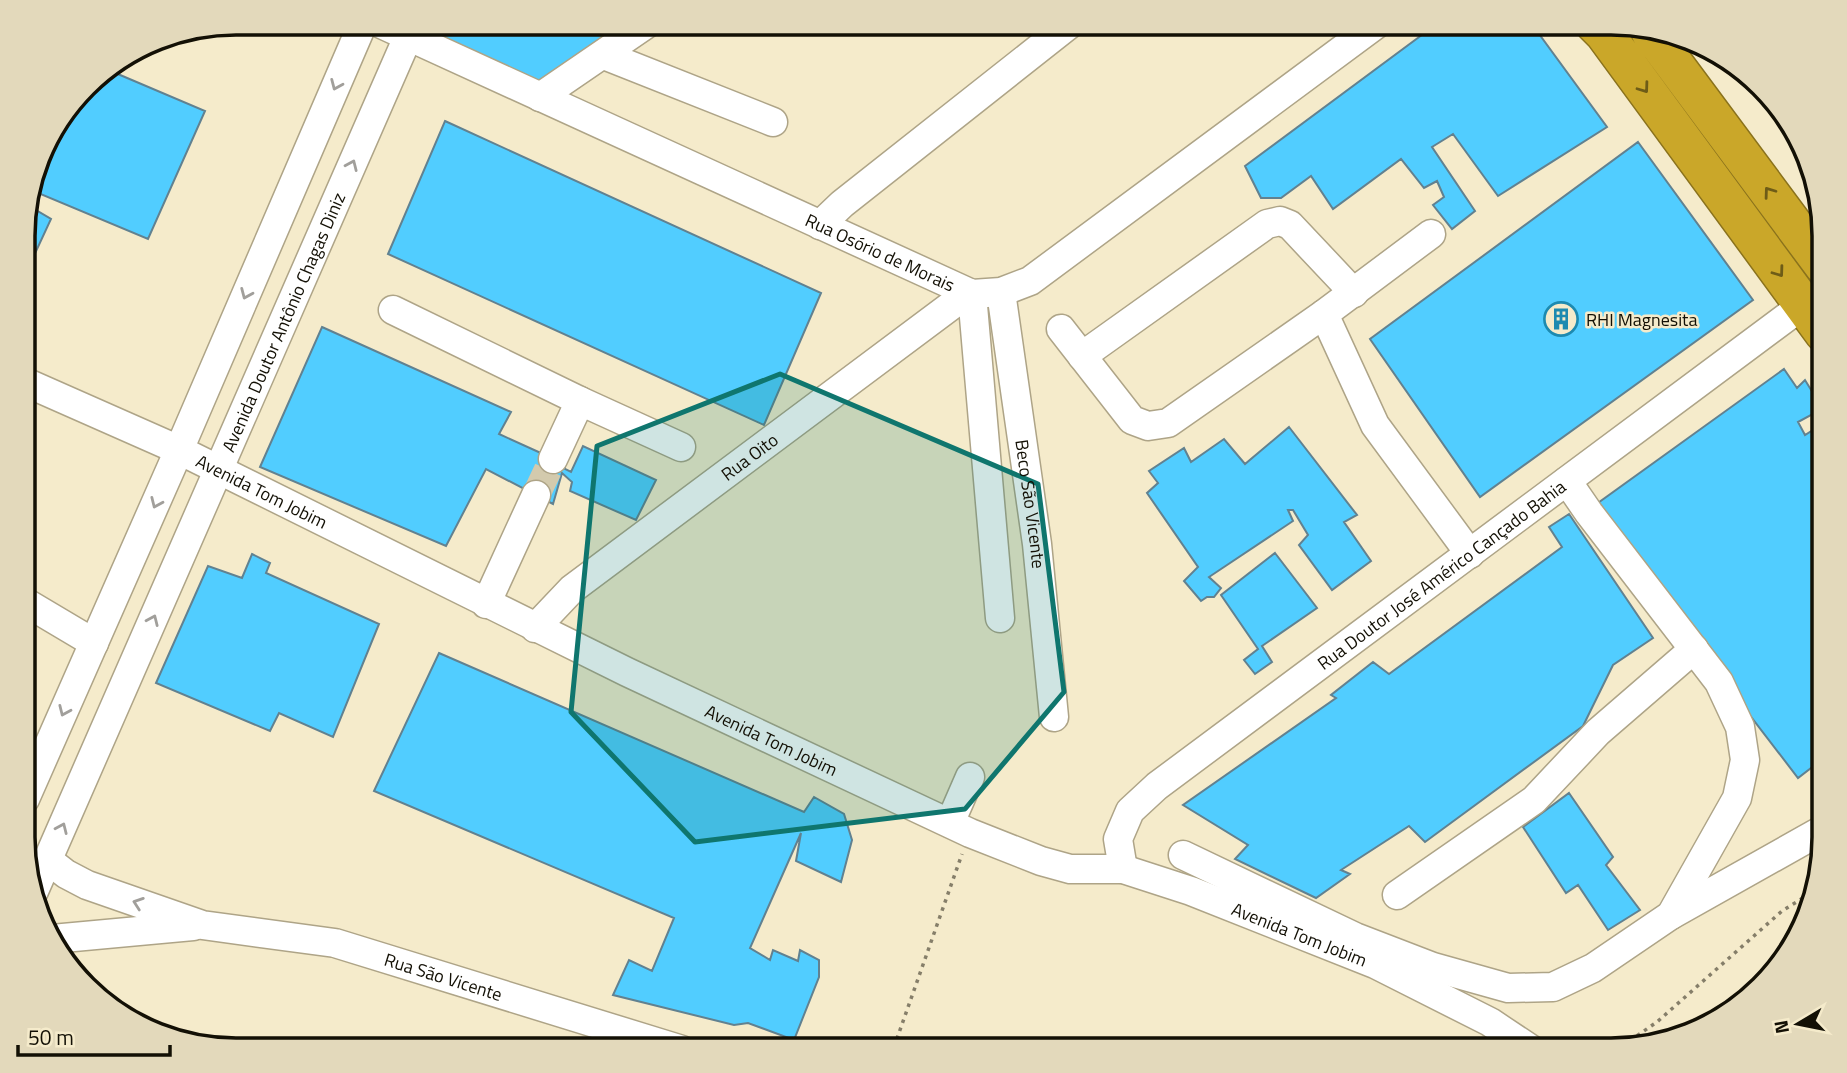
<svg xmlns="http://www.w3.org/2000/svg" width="1847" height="1073" font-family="'Titillium Web',sans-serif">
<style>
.building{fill:#51cdff;stroke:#618190;stroke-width:2}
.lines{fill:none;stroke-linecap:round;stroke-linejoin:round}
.minor-tunnel{stroke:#d3caad;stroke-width:28;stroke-dasharray:28 14;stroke-linecap:butt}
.minor-casing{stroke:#aea487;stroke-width:31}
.highway-casing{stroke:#8a721c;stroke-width:41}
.path{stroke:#857e69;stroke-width:3.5;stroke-dasharray:3.5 5;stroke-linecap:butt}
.minor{stroke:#fff;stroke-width:28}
.highway{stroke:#caa729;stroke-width:38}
.oneway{stroke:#a19f9b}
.oneway2{stroke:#6e5c17}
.marked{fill:#0f766e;fill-opacity:0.2;stroke:#0f766e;stroke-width:5;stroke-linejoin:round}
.labels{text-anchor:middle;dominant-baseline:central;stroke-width:5;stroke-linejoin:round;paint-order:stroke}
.street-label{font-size:18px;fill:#131005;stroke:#f5ebcb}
.poi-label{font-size:18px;fill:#131005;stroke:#f5ebcb;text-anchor:start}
.rim{fill:none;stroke:#131005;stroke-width:3.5}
</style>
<rect width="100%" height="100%" fill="#f5ebcb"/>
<path class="building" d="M 450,23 L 632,23 L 545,88 L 442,41 Z
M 1438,23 L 1531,23 L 1607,127 L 1498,196 L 1453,134 L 1432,147 L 1475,211 L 1452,229 L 1433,205 L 1444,197 L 1437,181 L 1424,188 L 1401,159 L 1333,209 L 1311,176 L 1281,198 L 1261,198 L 1245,166 Z
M 106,69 L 205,111 L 148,239 L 36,192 L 31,207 L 51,219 L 25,275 L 25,208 L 45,141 L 95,76 Z
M 445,121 L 821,293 L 764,425 L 388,254 Z
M 1638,142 L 1753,300 L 1480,497 L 1370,339 Z
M 322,327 L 511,412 L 499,434 L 565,464 L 565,469 L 571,472 L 583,446 L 656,480 L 636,520 L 570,491 L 572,482 L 562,473 L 553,504 L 486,469 L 446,546 L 260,467 Z
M 1784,369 L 1797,388 L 1805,380 L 1821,406 L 1813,414 L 1798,422 L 1805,435 L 1824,423 L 1824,758 L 1798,778 L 1591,508 Z
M 1289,427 L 1357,515 L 1344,522 L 1371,561 L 1332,590 L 1299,545 L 1308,535 L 1293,510 L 1288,510 L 1293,521 L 1209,577 L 1221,588 L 1214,597 L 1207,597 L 1201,601 L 1184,581 L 1198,567 L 1147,493 L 1158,483 L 1149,471 L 1184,448 L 1191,462 L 1224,439 L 1245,464 Z
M 1569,514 L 1653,638 L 1613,665 L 1583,726 L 1425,842 L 1409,826 L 1341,870 L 1350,874 L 1316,898 L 1235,859 L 1248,845 L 1183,805 L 1336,698 L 1331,695 L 1373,662 L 1389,674 L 1562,547 L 1549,527 Z
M 1275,553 L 1317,608 L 1262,646 L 1272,662 L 1255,674 L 1244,660 L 1258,649 L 1221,595 Z
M 252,554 L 270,563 L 266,573 L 379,624 L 333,737 L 279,713 L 270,731 L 156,683 L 208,566 L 242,578 Z
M 439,653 L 804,812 L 814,797 L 844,814 L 852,840 L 841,882 L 796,861 L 801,833 L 750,948 L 770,960 L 773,950 L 798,961 L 800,950 L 819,960 L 819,977 L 794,1040 L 748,1023 L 734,1025 L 613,995 L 629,960 L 652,971 L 674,918 L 374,791 Z
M 1569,793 L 1613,857 L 1606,865 L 1640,910 L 1608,930 L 1578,885 L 1566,893 L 1523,827 Z"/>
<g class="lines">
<path class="minor-tunnel" d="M 536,495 L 553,459"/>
<g class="minor-casing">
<g id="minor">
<path id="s1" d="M 379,23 L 972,294 L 1001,292 L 1030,281 L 1378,23"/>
<path d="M 604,55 L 773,122"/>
<path d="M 540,97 L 648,23"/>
<path d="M 820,225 L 842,204 L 1071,23"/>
<path d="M 1431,234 L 1324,314 L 1375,425 L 1470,554"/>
<path id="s2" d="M 1001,292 L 1037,544 L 1054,717"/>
<path d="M 972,294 L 1000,618"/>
<path d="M 393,310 L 580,401 L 553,459"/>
<path d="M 1061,329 L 1132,420 L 1148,426 L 1168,423 L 1324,314"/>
<path d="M 1082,356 L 1267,224 L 1280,221 L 1290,225 L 1354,293"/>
<path id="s3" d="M 25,382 L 179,450 L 627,672 L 970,833 L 1041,861 L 1070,869 L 1123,869 L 1191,891 L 1375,964 L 1490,1022 L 1532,1050"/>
<path d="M 580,401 L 681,447"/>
<path d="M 25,602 L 94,643"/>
<path d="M 486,604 L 536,495"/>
<path id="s4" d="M 535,628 L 572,589 L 968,293"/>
<path d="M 25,799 L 179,450 L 363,23"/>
<path d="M 950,823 L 970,777"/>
<path d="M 1183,855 L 1355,937 L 1433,967 L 1508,988 L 1553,987 L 1593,968 L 1671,915 L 1737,798 L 1745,760 L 1740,727 L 1719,682 L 1589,513 L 1567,481"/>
<path id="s5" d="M 48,860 L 66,874 L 87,885 L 202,925 L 335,943 L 682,1050"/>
<path id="s6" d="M 1123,869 L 1118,839 L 1130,811 L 1157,786 L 1803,305"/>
<path id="s7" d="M 34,891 L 414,23"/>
<path d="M 1397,895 L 1534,800 L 1598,732 L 1694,649"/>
<path d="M 1671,915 L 1824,829"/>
<path d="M 52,939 L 193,926"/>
</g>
</g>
<g class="highway-casing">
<path id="highway" d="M 1594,23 L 1604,33 L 1824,333
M 1651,33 L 1824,266"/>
</g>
<path class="path" d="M 894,1047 L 962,854
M 1616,1050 L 1657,1022 L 1782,911 L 1811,893"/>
<use href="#minor" class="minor"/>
<use href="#highway" class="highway"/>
</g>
<defs><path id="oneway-chevron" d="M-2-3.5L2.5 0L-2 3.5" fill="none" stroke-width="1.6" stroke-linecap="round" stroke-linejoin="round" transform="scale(1.75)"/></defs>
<g class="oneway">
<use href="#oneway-chevron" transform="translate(336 85) rotate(113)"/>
<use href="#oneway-chevron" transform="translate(352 165) rotate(-66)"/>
<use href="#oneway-chevron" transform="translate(246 294) rotate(113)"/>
<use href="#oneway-chevron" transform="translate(156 503) rotate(114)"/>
<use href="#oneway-chevron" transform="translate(153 620) rotate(-66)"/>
<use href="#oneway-chevron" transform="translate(64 711) rotate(114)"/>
<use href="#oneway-chevron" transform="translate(62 828) rotate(-66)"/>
<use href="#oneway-chevron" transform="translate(138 903) rotate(-161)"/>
</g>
<g class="oneway2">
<use href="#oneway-chevron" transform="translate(1644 88) rotate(54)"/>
<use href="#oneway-chevron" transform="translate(1769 192) rotate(-126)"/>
<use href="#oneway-chevron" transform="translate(1779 272) rotate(54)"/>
</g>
<path class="marked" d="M 780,374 L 1038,484 L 1064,692 L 965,809 L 695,842 L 571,712 L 597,446 Z"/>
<defs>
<g id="building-ring" transform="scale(1.75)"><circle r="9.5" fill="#f5ebcb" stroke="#1d8ab0" stroke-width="1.5"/><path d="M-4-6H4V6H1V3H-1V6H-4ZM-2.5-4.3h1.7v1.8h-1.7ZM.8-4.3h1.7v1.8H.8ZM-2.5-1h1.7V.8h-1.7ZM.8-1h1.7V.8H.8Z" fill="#1d8ab0"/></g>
</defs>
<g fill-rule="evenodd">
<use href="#building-ring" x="1561" y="319"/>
</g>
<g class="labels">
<g class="street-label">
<text stroke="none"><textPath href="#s1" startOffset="551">Rua Osório de Morais</textPath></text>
<text stroke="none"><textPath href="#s7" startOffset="621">Avenida Doutor Antônio Chagas Diniz</textPath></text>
<text stroke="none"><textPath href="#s4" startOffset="275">Rua Oito</textPath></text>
<text stroke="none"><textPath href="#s3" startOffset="261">Avenida Tom Jobim</textPath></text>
<text stroke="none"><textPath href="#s2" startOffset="214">Beco São Vicente</textPath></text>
<text stroke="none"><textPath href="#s6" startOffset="452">Rua Doutor José Américo Cançado Bahia</textPath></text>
<text stroke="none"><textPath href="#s3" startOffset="828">Avenida Tom Jobim</textPath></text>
<text stroke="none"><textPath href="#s3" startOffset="1395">Avenida Tom Jobim</textPath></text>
<text stroke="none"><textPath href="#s5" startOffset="416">Rua São Vicente</textPath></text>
</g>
<g class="poi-label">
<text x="1586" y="319">RHI Magnesita</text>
</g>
</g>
<path d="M0 0H1847V1073H0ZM236 35H1611A201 201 0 0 1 1812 236V837A201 201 0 0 1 1611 1038H236A201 201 0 0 1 35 837V236A201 201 0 0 1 236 35Z" fill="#e3d9bb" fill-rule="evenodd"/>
<path class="rim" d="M236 35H1611A201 201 0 0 1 1812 236V837A201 201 0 0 1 1611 1038H236A201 201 0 0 1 35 837V236A201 201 0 0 1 236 35Z"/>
<g transform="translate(1798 1024) rotate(260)" stroke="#f5ebcb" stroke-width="5" paint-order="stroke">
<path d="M0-5L12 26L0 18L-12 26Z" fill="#131005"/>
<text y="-10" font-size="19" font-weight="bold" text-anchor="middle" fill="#131005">N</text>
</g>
<path d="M18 1045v10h152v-10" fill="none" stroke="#131005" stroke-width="3.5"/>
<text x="28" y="1045" font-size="21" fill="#131005" stroke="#f5ebcb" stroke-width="5" paint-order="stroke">50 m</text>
</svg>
